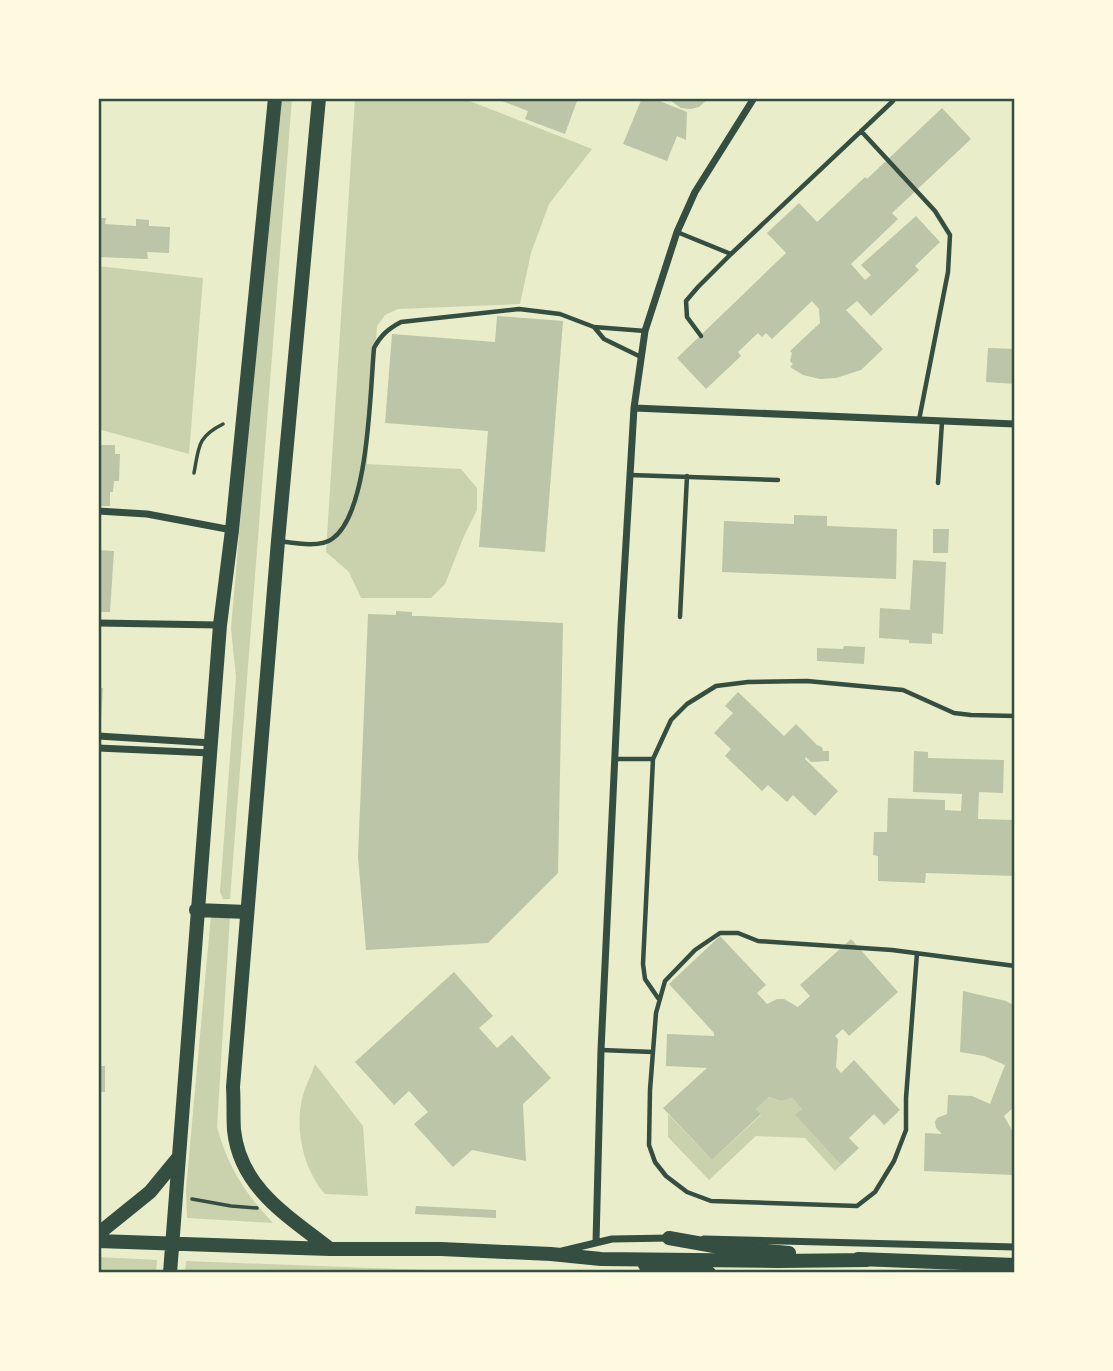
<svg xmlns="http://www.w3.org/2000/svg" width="1113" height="1371" font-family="Merriweather,serif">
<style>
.green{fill:#cad2ad}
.building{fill:#bcc5a7}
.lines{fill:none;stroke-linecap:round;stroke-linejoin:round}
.path{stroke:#344e41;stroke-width:3.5}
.service{stroke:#344e41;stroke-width:4.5}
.minor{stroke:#344e41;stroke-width:7}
.secondary{stroke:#344e41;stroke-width:14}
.primary{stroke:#344e41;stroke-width:14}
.neatline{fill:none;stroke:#344e41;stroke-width:2.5}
</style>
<rect width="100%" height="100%" fill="#e9edc9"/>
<path class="green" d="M 276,98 L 292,98 L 230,899 L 223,899 L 220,892 L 236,677 L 231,629 Z
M 355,98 L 462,98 L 592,149 L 549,204 L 531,253 L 520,304 L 398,309 L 385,315 L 377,326 L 367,464 L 461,469 L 477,488 L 477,510 L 464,536 L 445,584 L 431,598 L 361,598 L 349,572 L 326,552 Z
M 98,266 L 203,278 L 189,454 L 98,429 Z
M 211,915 L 230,916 L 217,1127 C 228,1167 244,1192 273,1223 L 187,1218 L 186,1189 Z
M 315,1064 L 363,1126 L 368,1196 L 325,1194 C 303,1169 294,1127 303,1095 C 306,1084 312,1074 315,1064 Z
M 769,1097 L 781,1101 L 792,1098 L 802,1109 L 796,1116 L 841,1165 L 835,1171 L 805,1138 L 756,1136 L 709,1180 L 668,1137 L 668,1114 L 712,1160 L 761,1115 L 756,1109 Z
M 98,1257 L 157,1260 L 156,1273 L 98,1273 Z
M 186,1261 L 503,1273 L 185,1273 Z"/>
<path class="building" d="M 494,98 L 578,98 L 565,134 L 525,119 L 528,111 Z
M 642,98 L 652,98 L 687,112 L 686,140 L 677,136 L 667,161 L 623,144 Z
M 667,98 L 709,98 L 699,107 L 691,109 L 681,108 Z
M 942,108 L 971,139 L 892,213 L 898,219 L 851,264 L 865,280 L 871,275 L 861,265 L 916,216 L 940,242 L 915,266 L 919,270 L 871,316 L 857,301 L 846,310 L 883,349 L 861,370 L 836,378 L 820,379 L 803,375 L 790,367 L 793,364 L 790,361 L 792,353 L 790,351 L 820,323 L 819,309 L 812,301 L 772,339 L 766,333 L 762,337 L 758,333 L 738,352 L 741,356 L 706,389 L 677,358 L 786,253 L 767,233 L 799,203 L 817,222 L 865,177 L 867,179 Z
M 98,218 L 106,218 L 105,224 L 136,226 L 136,219 L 149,220 L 149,226 L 170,227 L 169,253 L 147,252 L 148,259 L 98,257 Z
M 497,316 L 563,321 L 545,552 L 479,547 L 488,431 L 385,423 L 392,334 L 495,342 Z
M 988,348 L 1015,349 L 1015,384 L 986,382 Z
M 98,445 L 115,445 L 115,454 L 120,454 L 119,481 L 114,481 L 113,492 L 110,492 L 110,506 L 98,506 Z
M 794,515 L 827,516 L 827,526 L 897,529 L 896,579 L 722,572 L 724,521 L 794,524 Z
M 933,529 L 949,529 L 948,553 L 933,553 Z
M 98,550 L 114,551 L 110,612 L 98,612 Z
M 913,560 L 946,562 L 943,634 L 932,633 L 932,644 L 909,643 L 909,640 L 879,638 L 880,608 L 910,610 Z
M 396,611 L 412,612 L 412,616 L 421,616 L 563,623 L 558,873 L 488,943 L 366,950 L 358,857 L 368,614 L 396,615 Z
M 844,646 L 865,647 L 864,664 L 817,661 L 817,648 L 843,649 Z
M 98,688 L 103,688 L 101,721 L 98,721 Z
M 738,692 L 784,736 L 796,724 L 817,745 L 822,747 L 823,751 L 829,751 L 829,761 L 811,762 L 806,757 L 805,759 L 838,791 L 815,816 L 793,795 L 787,802 L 768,785 L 762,791 L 725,756 L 731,749 L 714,733 L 733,713 L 725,706 Z
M 914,751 L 928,752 L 928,758 L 1004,760 L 1003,793 L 979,792 L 978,819 L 1015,820 L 1015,876 L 926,873 L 925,883 L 878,881 L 878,856 L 873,855 L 874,832 L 887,832 L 888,798 L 945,800 L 945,810 L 961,811 L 962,794 L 913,792 Z
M 720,936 L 766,985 L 757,993 L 767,1004 L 777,999 L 784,999 L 798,1007 L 810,996 L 800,985 L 851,939 L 898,992 L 849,1036 L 843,1029 L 835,1036 L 838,1039 L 836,1067 L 841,1073 L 854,1060 L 900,1110 L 884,1125 L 874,1114 L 849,1138 L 859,1148 L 841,1165 L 795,1115 L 802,1109 L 792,1098 L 781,1101 L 769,1097 L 756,1109 L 761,1114 L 712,1160 L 663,1108 L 707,1068 L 666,1066 L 667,1034 L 714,1036 L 714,1033 L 669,984 Z
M 454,972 L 493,1016 L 479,1028 L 497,1048 L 512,1035 L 551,1078 L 523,1104 L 526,1161 L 472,1150 L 453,1167 L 414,1124 L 428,1112 L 409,1091 L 394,1105 L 355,1062 Z
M 963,991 L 1006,1001 L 1015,1006 L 1015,1106 L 1004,1116 L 1012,1130 L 1015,1139 L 1015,1165 L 1012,1175 L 924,1171 L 925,1133 L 942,1134 L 936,1128 L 935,1122 L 937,1118 L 947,1114 L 948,1095 L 972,1096 L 990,1104 L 1005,1065 L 984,1056 L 960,1052 Z
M 98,1066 L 105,1066 L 105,1092 L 98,1092 Z
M 416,1206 L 496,1210 L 496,1218 L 415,1214 Z"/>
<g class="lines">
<path class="path" d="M 194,473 C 199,447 197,437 223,424
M 192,1199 L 231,1206 L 257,1208"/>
<path class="service" d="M 861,131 L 935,211 L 950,235 L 948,272 L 919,420
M 677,232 L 731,254 L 893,101
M 701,336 L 687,317 L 686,301 L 698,287 L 731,254
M 641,357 L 604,339 L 594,327 L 645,331
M 630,475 L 778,480
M 938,483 L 942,422
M 279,541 C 294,543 320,548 332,539 C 369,514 370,391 374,348 C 381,335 388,329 401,322 L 519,309 L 560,314 L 594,327
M 680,617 L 687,476
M 616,759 L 653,759 L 671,720 L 687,704 L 716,686 L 748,682 L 807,681 L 903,690 L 954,713 L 971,715 L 1015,716
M 653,759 L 643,964 L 645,979 L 658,998
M 917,953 L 906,1098 L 906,1130 L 894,1161 L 875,1192 L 857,1206 L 711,1201 L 687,1192 L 666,1176 L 655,1162 L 649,1145 L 650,1090 L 656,1013 L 665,981 L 695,950 L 720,933 L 738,933 L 758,941 L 892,950 L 1015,966
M 601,1050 L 653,1052"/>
<path class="minor" d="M 634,408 L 1015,424
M 98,511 L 147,514 L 232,530
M 98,623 L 219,625
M 98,736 L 212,743
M 98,748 L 211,753
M 704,1239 L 1015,1247
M 596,1242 L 601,1050 L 621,627 L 634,408 L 645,331 L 677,232 L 695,192 L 754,98
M 562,1251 L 612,1239 L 671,1238"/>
<path class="secondary" d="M 645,1265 L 709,1273"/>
<path class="primary" d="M 319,98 L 278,541 L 233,1087 C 234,1101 233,1116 234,1130 C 240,1188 288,1216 330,1249
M 196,910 L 247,912
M 98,1234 L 150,1192 L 178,1158
M 669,1238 L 714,1246 L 789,1253
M 98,1241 L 330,1249 L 441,1249 L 551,1254 L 601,1259 L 778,1261 L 867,1260
M 858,1259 L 1015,1265
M 170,1273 L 220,625 L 232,530 L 275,98"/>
</g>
<rect width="1113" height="1371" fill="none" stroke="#fefae0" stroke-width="200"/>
<rect x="100" y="100" width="913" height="1171" class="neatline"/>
</svg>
